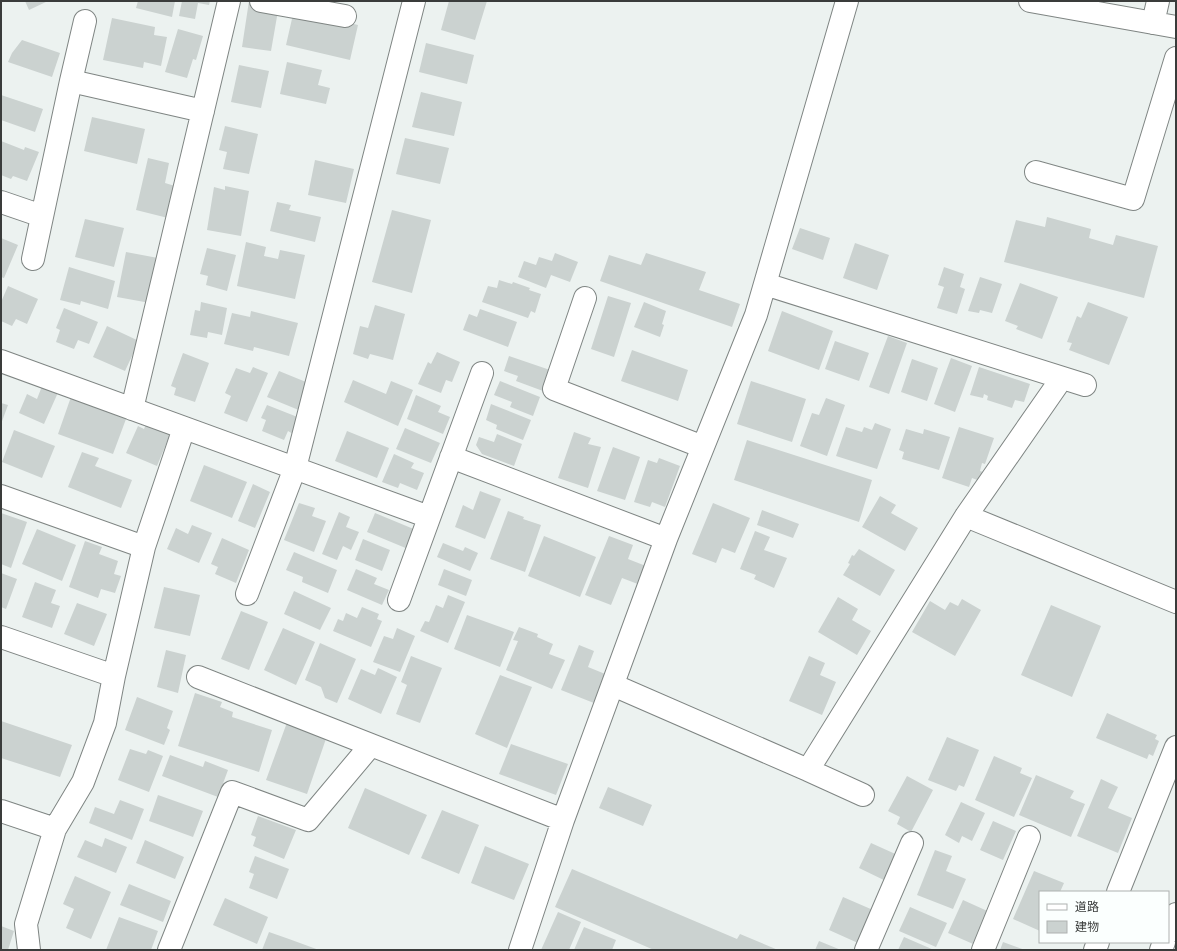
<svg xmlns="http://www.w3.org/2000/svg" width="1177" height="951" font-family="'Titillium Web','Noto Sans JP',sans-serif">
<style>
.building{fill:#cbd2d0}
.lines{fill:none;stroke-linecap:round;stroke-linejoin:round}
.minor-casing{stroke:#7f8583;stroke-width:24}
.minor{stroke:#fff;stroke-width:22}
</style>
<rect width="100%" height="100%" fill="#ecf2f0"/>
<path class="building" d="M 25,1 L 48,1 L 29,10 Z
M 138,1 L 175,1 L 172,17 L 136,8 Z
M 182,1 L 210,1 L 209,5 L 198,3 L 195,19 L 179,16 Z
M 249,1 L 259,1 L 279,5 L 271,51 L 242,47 Z
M 449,1 L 487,1 L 475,40 L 441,30 Z
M 294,10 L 358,25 L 350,60 L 286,45 Z
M 112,18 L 155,27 L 154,35 L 167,37 L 161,66 L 144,62 L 143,68 L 103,60 Z
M 178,29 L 203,36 L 196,60 L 193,59 L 187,78 L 165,72 Z
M 22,40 L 60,53 L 52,77 L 8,62 L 12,53 Z
M 426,43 L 474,55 L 467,84 L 419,72 Z
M 287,62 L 322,70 L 318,85 L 330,88 L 326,104 L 280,94 Z
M 239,65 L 269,71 L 261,108 L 231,102 Z
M 421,92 L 462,102 L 454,136 L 412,127 Z
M 1,95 L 43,109 L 35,132 L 1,120 Z
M 92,117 L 145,129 L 137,164 L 84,151 Z
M 225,126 L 258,134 L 249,174 L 223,169 L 227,152 L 219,150 Z
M 405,138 L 449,148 L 440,184 L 396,174 Z
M 1,141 L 24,150 L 25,147 L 39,152 L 27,181 L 13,176 L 11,179 L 1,175 Z
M 148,158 L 169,163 L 165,183 L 175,186 L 168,218 L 136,210 Z
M 315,160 L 354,169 L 346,203 L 308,195 Z
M 225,186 L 249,191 L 241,236 L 207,230 L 214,187 L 225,190 Z
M 277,202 L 291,205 L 289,210 L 321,217 L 315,242 L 270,231 Z
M 392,210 L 431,220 L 412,293 L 372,282 Z
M 1047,217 L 1091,229 L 1089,238 L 1113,245 L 1116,235 L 1158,246 L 1144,298 L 1004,262 L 1016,220 L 1045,227 Z
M 85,219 L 124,228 L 114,267 L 75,257 Z
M 800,228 L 830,238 L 823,260 L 792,249 Z
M 1,238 L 18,245 L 4,278 L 1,277 Z
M 246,242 L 266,247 L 264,256 L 278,259 L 280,250 L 305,255 L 295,299 L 237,286 Z
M 855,243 L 889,255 L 877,290 L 843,278 Z
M 207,248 L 236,255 L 227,291 L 206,285 L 208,276 L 200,274 Z
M 126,252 L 158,258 L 150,303 L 117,297 Z
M 555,253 L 578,262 L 570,282 L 551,275 L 546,288 L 518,277 L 524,261 L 536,265 L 539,257 L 552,261 Z
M 646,253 L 706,272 L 699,290 L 740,304 L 732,327 L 600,281 L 609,255 L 641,265 Z
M 69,267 L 115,281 L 108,309 L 81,301 L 80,305 L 60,300 Z
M 944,267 L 964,274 L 960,287 L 965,289 L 957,314 L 937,308 L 944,287 L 938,285 Z
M 980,277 L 1002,284 L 992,313 L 980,310 L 979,313 L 968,311 Z
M 499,280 L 512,284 L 513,282 L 530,288 L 529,290 L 541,294 L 535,313 L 531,311 L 528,318 L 482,302 L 488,286 L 497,288 Z
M 1020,283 L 1058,297 L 1042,339 L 1016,329 L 1018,326 L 1005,321 Z
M 8,286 L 38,299 L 27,324 L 16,319 L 12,326 L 1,321 L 1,302 Z
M 608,296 L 631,303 L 614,357 L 591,349 Z
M 201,302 L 227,308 L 222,335 L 208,332 L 207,338 L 190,335 L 195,310 L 200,311 Z
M 644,302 L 666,311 L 662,324 L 664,325 L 660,337 L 634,327 Z
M 1088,302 L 1128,317 L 1109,365 L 1069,350 L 1072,343 L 1067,342 L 1077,316 L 1081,318 Z
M 375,305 L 405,314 L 393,360 L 370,354 L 368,359 L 353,354 L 360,326 L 368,328 Z
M 64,308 L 98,322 L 89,344 L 78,340 L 74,349 L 56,342 L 60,330 L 56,328 Z
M 480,309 L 517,322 L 508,347 L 463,330 L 469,314 L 477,317 Z
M 251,311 L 298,323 L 289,356 L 254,347 L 253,351 L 224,344 L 232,313 L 250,317 Z
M 782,311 L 833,331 L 819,370 L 768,351 Z
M 107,326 L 139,341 L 125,371 L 93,357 Z
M 888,336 L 907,343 L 889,394 L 869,387 Z
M 835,341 L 869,353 L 859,381 L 825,369 Z
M 632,350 L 688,370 L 678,401 L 621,381 Z
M 437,352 L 460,362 L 452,382 L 446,380 L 441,393 L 418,384 L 428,362 L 431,364 Z
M 183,353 L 209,363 L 195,402 L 174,395 L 176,388 L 171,386 Z
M 509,356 L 550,370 L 543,391 L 516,381 L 518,376 L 504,371 Z
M 951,358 L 972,366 L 955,412 L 934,404 Z
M 912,359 L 938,368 L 927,401 L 901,392 Z
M 253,367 L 268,373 L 247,422 L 224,413 L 231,396 L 225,393 L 236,368 L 250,373 Z
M 979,367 L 1030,384 L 1024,402 L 1015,400 L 1012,408 L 987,400 L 988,396 L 984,394 L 983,398 L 970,395 Z
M 279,371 L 306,382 L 303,388 L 314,392 L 306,413 L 267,397 Z
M 353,380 L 386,394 L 391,381 L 413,390 L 398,426 L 344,402 Z
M 44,381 L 60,388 L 44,424 L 19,413 L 27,394 L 37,399 Z
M 500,381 L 540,397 L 533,416 L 510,407 L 512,402 L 494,395 Z
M 751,381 L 806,399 L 792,442 L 737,424 Z
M 72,394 L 102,405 L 100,409 L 126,419 L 113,454 L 58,434 Z
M 416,395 L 441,406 L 438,412 L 450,417 L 443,434 L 407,419 Z
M 826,398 L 845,405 L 827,456 L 800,446 L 812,413 L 819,415 Z
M 1,403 L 8,405 L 1,424 Z
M 491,404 L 531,420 L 523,440 L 496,429 L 497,425 L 486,420 Z
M 267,405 L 300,418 L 293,434 L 288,431 L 284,440 L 262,431 L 266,420 L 261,418 Z
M 147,422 L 171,432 L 157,466 L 126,453 L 138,426 L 144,429 Z
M 875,423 L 891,429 L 877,469 L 836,456 L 846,427 L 862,432 L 864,427 L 872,430 Z
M 959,427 L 994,438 L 985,464 L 982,463 L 980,471 L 983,472 L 980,481 L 972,478 L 969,487 L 942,478 Z
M 405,428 L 440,443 L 431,463 L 396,449 Z
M 906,429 L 923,434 L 924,429 L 950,437 L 939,470 L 902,459 L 904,452 L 899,450 Z
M 14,430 L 55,446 L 42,478 L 2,462 Z
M 347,431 L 389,448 L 377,478 L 335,461 Z
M 574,432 L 591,438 L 588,444 L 601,447 L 588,488 L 558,478 Z
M 497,434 L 522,444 L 514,466 L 482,454 L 476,445 L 479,437 L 494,442 Z
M 747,440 L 872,480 L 859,522 L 734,480 Z
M 613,447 L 640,457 L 625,500 L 597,491 Z
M 82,452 L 99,458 L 95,466 L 132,480 L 121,508 L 68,487 Z
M 394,454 L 414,463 L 411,468 L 424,473 L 417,490 L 400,483 L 398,488 L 382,482 Z
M 659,458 L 680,466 L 665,507 L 652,502 L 650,507 L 634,502 L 648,460 L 657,463 Z
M 204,465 L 247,482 L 232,518 L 190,501 Z
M 253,484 L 270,492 L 255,528 L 238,521 Z
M 480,491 L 501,499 L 485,539 L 455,527 L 463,505 L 473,510 Z
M 880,496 L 896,505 L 891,513 L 918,528 L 905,551 L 862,527 Z
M 299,503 L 315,508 L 312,516 L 326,521 L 314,552 L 284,540 Z
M 713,503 L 750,518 L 735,553 L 722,548 L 716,563 L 692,554 Z
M 762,510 L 799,524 L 793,538 L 757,525 Z
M 508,511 L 524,517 L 523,519 L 541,525 L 525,572 L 490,559 Z
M 339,512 L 350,517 L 346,527 L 359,532 L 351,550 L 343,546 L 337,560 L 322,554 Z
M 1,513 L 27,522 L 11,568 L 1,564 Z
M 375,513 L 416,530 L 408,549 L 367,532 Z
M 192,525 L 212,533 L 199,563 L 167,549 L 176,528 L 188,534 Z
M 37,529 L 76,545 L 62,581 L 22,564 Z
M 755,531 L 770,537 L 764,550 L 787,558 L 774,588 L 754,579 L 756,575 L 740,569 Z
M 544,536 L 596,557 L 580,597 L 528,576 Z
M 609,536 L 633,545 L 628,559 L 651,568 L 643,586 L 622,578 L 611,605 L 585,595 Z
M 222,538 L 249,550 L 236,583 L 215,574 L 218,567 L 211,564 Z
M 363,539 L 390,550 L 382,571 L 355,560 Z
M 85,541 L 102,547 L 99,554 L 118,561 L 114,574 L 121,576 L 115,593 L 101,589 L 98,598 L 69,587 Z
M 443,543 L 463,551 L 465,547 L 478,553 L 470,571 L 437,557 Z
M 859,549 L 895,570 L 880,596 L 843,575 L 850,564 L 848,563 L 852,555 L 854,556 Z
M 294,552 L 337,570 L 328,593 L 302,582 L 303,577 L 286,570 Z
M 356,569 L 377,578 L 374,584 L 389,590 L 382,605 L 347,590 Z
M 444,569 L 472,580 L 466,596 L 438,585 Z
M 1,573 L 17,579 L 6,609 L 1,607 Z
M 35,582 L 56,590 L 51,603 L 60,606 L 52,628 L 22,617 Z
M 164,587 L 200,595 L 190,636 L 154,628 Z
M 294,591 L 331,608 L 320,630 L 284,614 Z
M 448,595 L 465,602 L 448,643 L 420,631 L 425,621 L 429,622 L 436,605 L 443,608 Z
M 838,597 L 858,609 L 852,620 L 871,631 L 857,655 L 818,632 Z
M 962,599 L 981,610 L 955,656 L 912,632 L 930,601 L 945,610 L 950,602 L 958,606 Z
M 77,603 L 107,614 L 94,646 L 64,634 Z
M 1051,605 L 1101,626 L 1072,697 L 1021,675 Z
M 362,607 L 379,614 L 377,619 L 382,621 L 371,647 L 333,631 L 338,619 L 343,621 L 346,613 L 357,618 Z
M 241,611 L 268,622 L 249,670 L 221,659 Z
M 467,615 L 514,632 L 500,667 L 454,649 Z
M 519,627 L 538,634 L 537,637 L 553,644 L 549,654 L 565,660 L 552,689 L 506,670 L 518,641 L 513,640 Z
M 283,628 L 315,642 L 296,685 L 264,670 Z
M 397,628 L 415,636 L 400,672 L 373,662 L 384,636 L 393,639 Z
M 320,643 L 356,659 L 337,703 L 325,698 L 321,687 L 305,680 Z
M 579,645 L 594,651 L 588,667 L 615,678 L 604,707 L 561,690 Z
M 166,650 L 186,655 L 178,693 L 157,687 Z
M 411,656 L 442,668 L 420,723 L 396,714 L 407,685 L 401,682 Z
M 809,656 L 825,663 L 820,675 L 836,682 L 822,715 L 789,701 Z
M 378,668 L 397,677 L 381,714 L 348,699 L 361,669 L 375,675 Z
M 500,675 L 532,687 L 507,748 L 475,734 Z
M 195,693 L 222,702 L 220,707 L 233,712 L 232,717 L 272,730 L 259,772 L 178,746 Z
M 137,697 L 173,711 L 167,728 L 170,730 L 164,745 L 125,730 Z
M 1107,713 L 1157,735 L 1155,739 L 1159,741 L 1153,756 L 1149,754 L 1147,759 L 1096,738 Z
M 289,717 L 329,730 L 307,794 L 266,780 Z
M 1,721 L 72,745 L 60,777 L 1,758 Z
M 947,737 L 979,750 L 964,787 L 959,785 L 956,791 L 928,780 Z
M 511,744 L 568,764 L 556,795 L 499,774 Z
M 130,749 L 146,754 L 148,750 L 163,756 L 149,792 L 118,780 Z
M 170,755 L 203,767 L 205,761 L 228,770 L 218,797 L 162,776 Z
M 994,756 L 1022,768 L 1020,773 L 1032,778 L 1014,817 L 975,800 Z
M 1036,775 L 1074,791 L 1070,798 L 1085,804 L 1071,837 L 1019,815 Z
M 907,776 L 933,790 L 911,832 L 897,824 L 900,817 L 888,811 Z
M 1101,779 L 1118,787 L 1108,808 L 1132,818 L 1118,853 L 1077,836 Z
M 608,787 L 652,805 L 643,826 L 599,808 Z
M 365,788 L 427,815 L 409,855 L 348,828 Z
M 158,795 L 203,811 L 193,837 L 149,821 Z
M 120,800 L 144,809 L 132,840 L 89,823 L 95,807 L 114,814 Z
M 961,802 L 985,813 L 972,841 L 962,836 L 959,843 L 945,835 Z
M 442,810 L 479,825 L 459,874 L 421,858 Z
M 258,816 L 296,830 L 284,859 L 253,846 L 256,837 L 251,835 Z
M 993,821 L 1016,831 L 1003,860 L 980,850 Z
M 105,838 L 127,847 L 116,873 L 77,857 L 85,840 L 102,847 Z
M 145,840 L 184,857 L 175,879 L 136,863 Z
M 871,843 L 902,857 L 890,883 L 859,868 Z
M 485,846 L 529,864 L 514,900 L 471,883 Z
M 935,850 L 952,856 L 946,871 L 966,879 L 953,909 L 917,895 Z
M 255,856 L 289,869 L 277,899 L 249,888 L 254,874 L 249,872 Z
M 572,869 L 737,939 L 740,934 L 778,950 L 654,950 L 555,907 Z
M 1034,871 L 1064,883 L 1060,892 L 1040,892 L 1040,931 L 1013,919 Z
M 75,876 L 111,892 L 91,939 L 66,928 L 74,909 L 63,904 Z
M 129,884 L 171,901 L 163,922 L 120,905 Z
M 843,897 L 873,910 L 858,943 L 829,930 Z
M 225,898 L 268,917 L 257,944 L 213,925 Z
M 963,900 L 994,914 L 980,947 L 948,933 Z
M 910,907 L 947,923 L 936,947 L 899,931 Z
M 558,912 L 581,922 L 569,950 L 541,950 Z
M 119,917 L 158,931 L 151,950 L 106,950 Z
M 1,926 L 14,931 L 8,950 L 1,950 Z
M 584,927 L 616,940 L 612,950 L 574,950 Z
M 269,932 L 289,939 L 319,950 L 262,950 Z
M 904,937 L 934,950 L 898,950 Z
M 819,941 L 841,950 L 815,950 Z
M 1003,942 L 1025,950 L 1000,950 Z"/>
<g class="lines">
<g class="minor-casing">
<path id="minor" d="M 261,1 L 345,16
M 1030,1 L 1176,27
M 1153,23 L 1158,1
M 71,81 L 203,111
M 1036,172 L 1133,199 L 1176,58
M 1,202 L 42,216
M 33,259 L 71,81 L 85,21
M 765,284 L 1085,385
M 585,298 L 554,389 L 703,447
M 1,361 L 429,517
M 132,409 L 229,1
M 451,457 L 666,539
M 1,496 L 144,547
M 966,516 L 1176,602
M 247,594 L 295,468 L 414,1
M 399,600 L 482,373
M 1,637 L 114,676
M 198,677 L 371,745
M 613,685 L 808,770 L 966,516 L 1062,378
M 808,770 L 863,795
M 1,811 L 55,829
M 1118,892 L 1176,747
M 1168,933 L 1176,914
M 29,950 L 26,924 L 55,829 L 83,782 L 105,723 L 114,676 L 144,547 L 184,428
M 169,950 L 232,792 L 308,820 L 371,745 L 563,820
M 520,950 L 563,820 L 666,539 L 756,315 L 847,1
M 866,950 L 912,843
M 983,950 L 1029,837
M 1095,950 L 1098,942
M 1161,950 L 1164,942"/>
</g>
<use href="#minor" class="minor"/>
</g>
<rect width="1177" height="951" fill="none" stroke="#3a3c3b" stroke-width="4"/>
<rect x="1039" y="891" width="130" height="52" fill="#fbfffe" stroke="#aeb1b0"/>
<rect x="1047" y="904" width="20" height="6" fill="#ffffff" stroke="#aeb1b0"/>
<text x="1075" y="911" font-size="12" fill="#3a3c3b">道路</text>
<rect x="1047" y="921" width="20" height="12" fill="#cbd2d0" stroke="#aeb1b0"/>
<text x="1075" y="931" font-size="12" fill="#3a3c3b">建物</text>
</svg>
